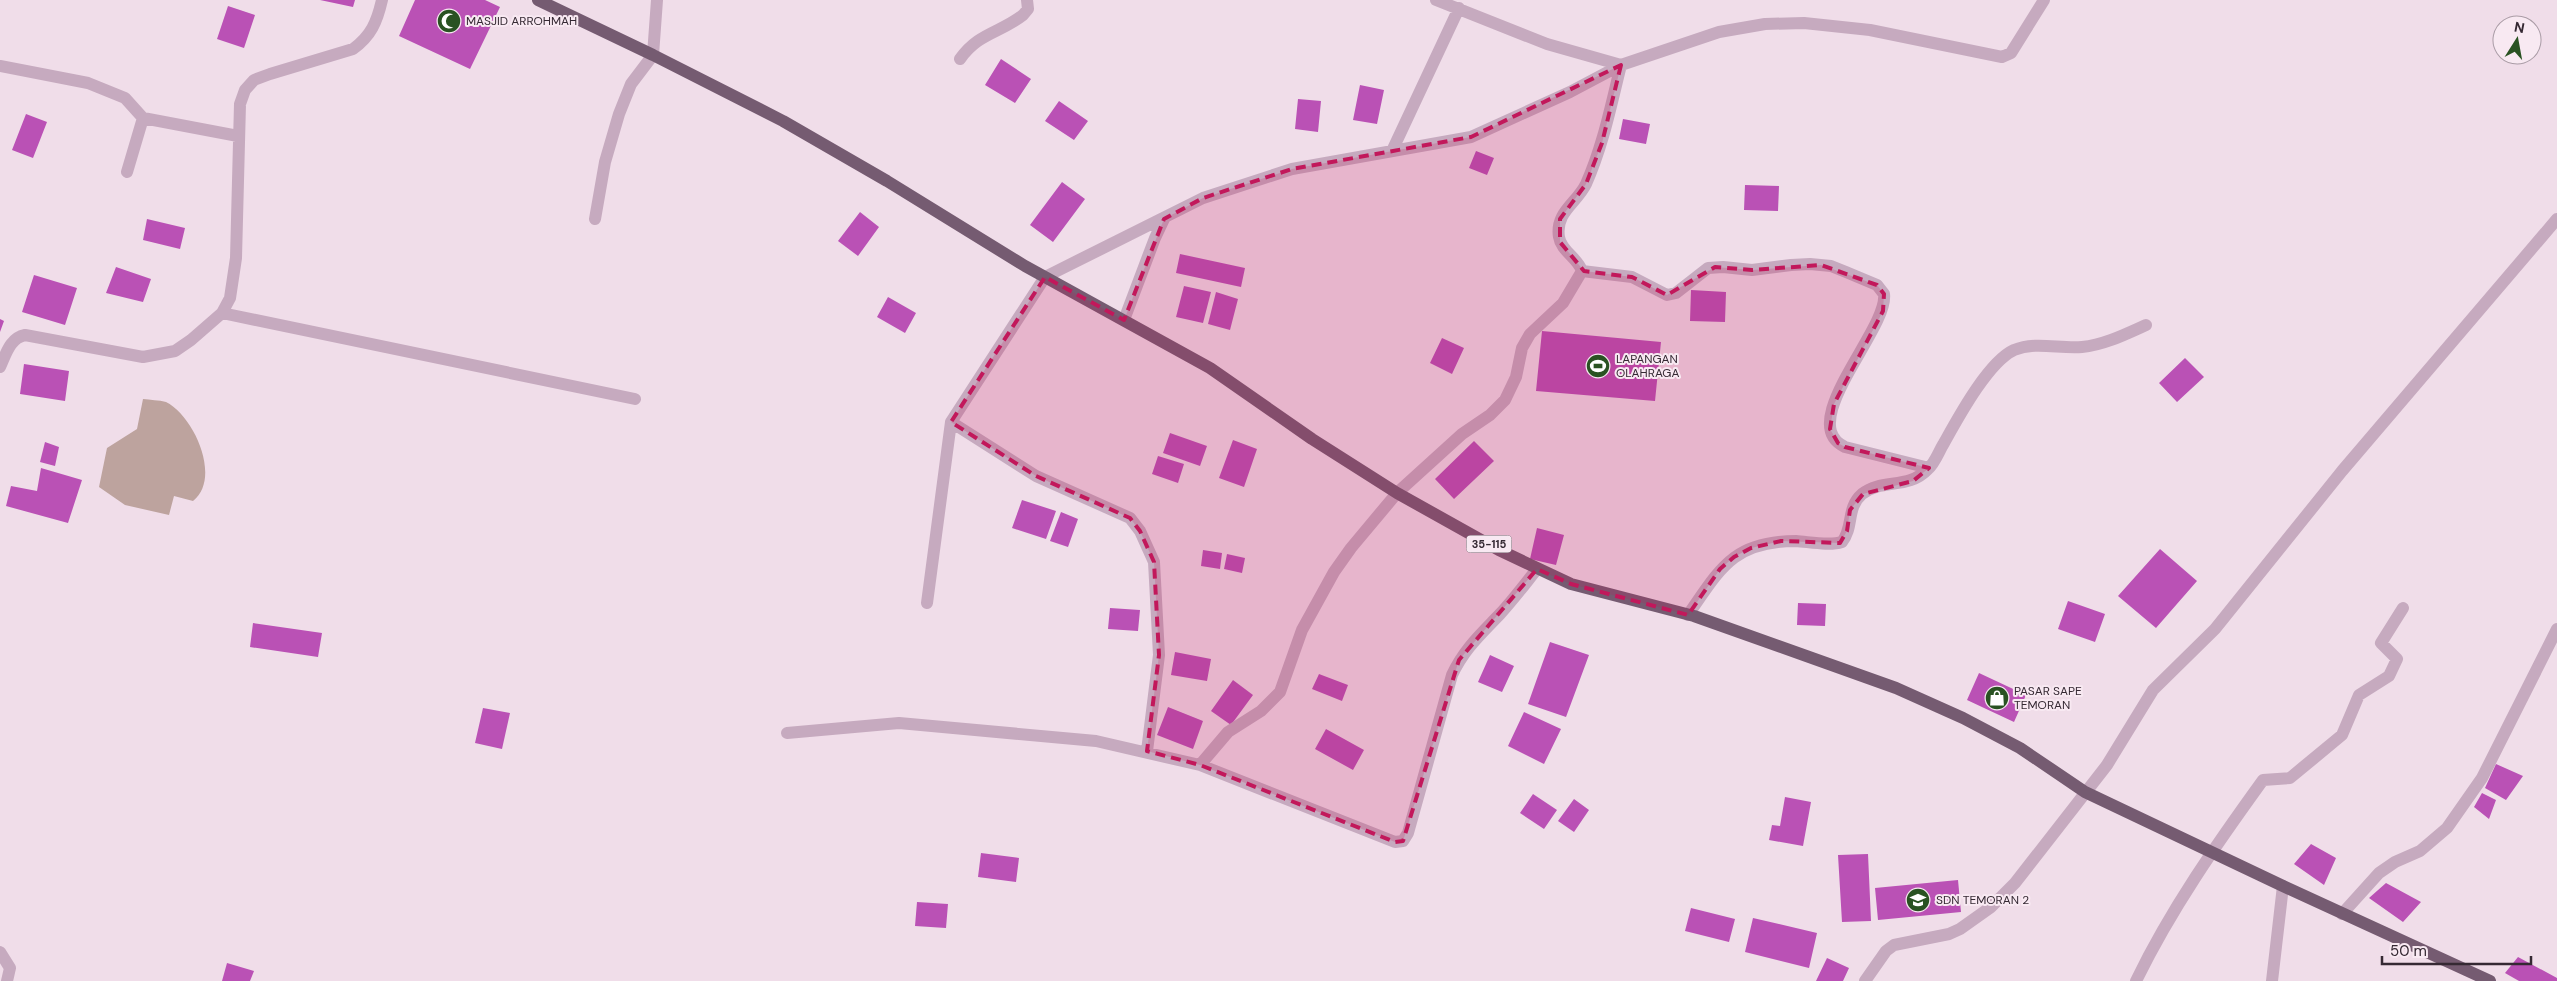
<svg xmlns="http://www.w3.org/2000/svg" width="2557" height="981" font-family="'DM Sans',sans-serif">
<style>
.green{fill:#bda39e}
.building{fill:#ba51b5}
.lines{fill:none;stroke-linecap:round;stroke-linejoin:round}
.street{stroke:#c6aabf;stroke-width:12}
.primary{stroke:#755b71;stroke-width:12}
.marked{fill:#c2185b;fill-opacity:0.2;stroke:#c2185b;stroke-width:4;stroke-dasharray:10 6;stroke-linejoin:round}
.labels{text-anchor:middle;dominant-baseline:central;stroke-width:4;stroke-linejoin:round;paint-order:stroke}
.shield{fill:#f8e9f2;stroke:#70636c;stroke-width:1}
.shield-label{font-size:11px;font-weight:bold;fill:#352933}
.poi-label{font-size:12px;fill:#352933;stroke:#f8e9f2;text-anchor:start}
</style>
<rect width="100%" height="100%" fill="#f0dde9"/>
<path class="green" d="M 143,399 C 150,400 159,400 166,402 C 194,416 222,478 193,501 L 174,496 L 169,515 L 125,505 L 99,487 L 107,448 L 137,429 Z"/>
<path class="building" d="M 320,0 L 355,0 L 353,7 Z
M 415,0 L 485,0 L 500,7 L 470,69 L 399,36 Z
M 228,6 L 255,15 L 244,48 L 217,39 Z
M 1001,59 L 1031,79 L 1015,103 L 985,85 Z
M 1360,85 L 1384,90 L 1377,124 L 1353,120 Z
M 1298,99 L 1321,101 L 1318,132 L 1295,129 Z
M 1059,101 L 1088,121 L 1074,140 L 1045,121 Z
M 26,114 L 47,122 L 33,158 L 12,150 Z
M 1623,119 L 1650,124 L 1646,144 L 1619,139 Z
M 1476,151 L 1494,158 L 1487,175 L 1469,168 Z
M 1062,182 L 1085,199 L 1053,242 L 1030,225 Z
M 1745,185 L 1779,186 L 1778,211 L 1744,210 Z
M 860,212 L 879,227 L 858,256 L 838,241 Z
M 147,219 L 185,228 L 180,249 L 143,240 Z
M 1180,254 L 1245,268 L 1241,287 L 1176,273 Z
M 116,267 L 151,279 L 143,302 L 106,293 Z
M 34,275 L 77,288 L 65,325 L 22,312 Z
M 1184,286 L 1211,292 L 1203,323 L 1176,317 Z
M 1691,290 L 1726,292 L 1725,322 L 1690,321 Z
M 1216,292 L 1238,299 L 1230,330 L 1208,324 Z
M 888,297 L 916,313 L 905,333 L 877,317 Z
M 0,319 L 4,321 L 0,332 Z
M 1542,331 L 1661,342 L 1655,401 L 1536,391 Z
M 1442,338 L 1464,348 L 1452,374 L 1430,363 Z
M 2185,358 L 2204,377 L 2177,402 L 2159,383 Z
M 24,364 L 69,371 L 65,401 L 20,394 Z
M 1170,433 L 1207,446 L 1200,466 L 1163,453 Z
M 1233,440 L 1257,449 L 1244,487 L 1219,478 Z
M 1474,441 L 1494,461 L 1454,499 L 1435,479 Z
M 45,442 L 59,447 L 55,466 L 40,462 Z
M 1158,456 L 1184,464 L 1178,483 L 1152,474 Z
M 41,468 L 82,480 L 68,523 L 6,506 L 11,486 L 37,491 Z
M 1022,500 L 1056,511 L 1046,539 L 1012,528 Z
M 1061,512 L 1078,519 L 1068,547 L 1050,541 Z
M 1537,528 L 1564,535 L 1556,565 L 1530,559 Z
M 2160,549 L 2197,581 L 2156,628 L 2118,596 Z
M 1203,550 L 1222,553 L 1220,569 L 1201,566 Z
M 1227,554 L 1245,558 L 1242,573 L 1224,569 Z
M 2068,601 L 2105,614 L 2095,642 L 2058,629 Z
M 1798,603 L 1826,604 L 1825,626 L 1797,625 Z
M 1110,608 L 1140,610 L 1138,631 L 1108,629 Z
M 253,623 L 322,633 L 318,657 L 250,647 Z
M 1550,642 L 1589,655 L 1566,717 L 1528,704 Z
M 1175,652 L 1211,659 L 1207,681 L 1171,675 Z
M 1490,655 L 1514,666 L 1502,692 L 1478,682 Z
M 1979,673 L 2026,695 L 2014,722 L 1967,700 Z
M 1319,674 L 1348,685 L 1342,701 L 1312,689 Z
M 1233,680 L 1253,695 L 1231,725 L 1211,711 Z
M 1168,707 L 1203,721 L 1193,749 L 1157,735 Z
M 483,708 L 510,713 L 502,749 L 475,743 Z
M 1524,712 L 1561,729 L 1544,764 L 1508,746 Z
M 1326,729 L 1364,750 L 1353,770 L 1315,749 Z
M 2496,764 L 2523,776 L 2506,800 L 2485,788 Z
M 2482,793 L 2496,800 L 2489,819 L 2474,807 Z
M 1533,794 L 1557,810 L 1544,829 L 1520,813 Z
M 1785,797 L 1811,802 L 1803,846 L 1769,840 L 1772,825 L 1780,826 Z
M 1574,799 L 1589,810 L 1574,832 L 1558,821 Z
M 2311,844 L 2336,858 L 2324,885 L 2294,864 Z
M 981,853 L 1019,858 L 1016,882 L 978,877 Z
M 1868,854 L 1871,921 L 1842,922 L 1838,855 Z
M 1958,880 L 1961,912 L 1878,920 L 1875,888 Z
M 2386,883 L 2421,902 L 2403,922 L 2369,898 Z
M 917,902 L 948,904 L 946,928 L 915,926 Z
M 1691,908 L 1735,919 L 1729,942 L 1685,931 Z
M 1753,918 L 1817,933 L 1809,968 L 1745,952 Z
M 2518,957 L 2557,978 L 2557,981 L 2519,981 L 2505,973 Z
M 1827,958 L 1849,968 L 1843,981 L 1816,981 Z
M 227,963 L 254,971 L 250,981 L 222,981 Z"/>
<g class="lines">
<path class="street" d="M 960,59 C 978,33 1000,33 1023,15 L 1028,9 L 1027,0
M 0,66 L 88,83 L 125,98 L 143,118 L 238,136
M 1392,151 L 1459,8
M 127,172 L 143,118
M 595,219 L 605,162 L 619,114 L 631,84 L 653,55 L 657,0
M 1582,271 L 1632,277 L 1667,295 L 1676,293 L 1708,268 L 1723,267 L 1752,270 L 1791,265 L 1810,264 L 1831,266 L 1846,272 L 1877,285 L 1884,294 C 1889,329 1794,423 1845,447 L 1929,468
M 222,313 L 635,399
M 1124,320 L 1155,238 L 1164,219
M 0,367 C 6,354 10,338 25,335 L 143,357 L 175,351 L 191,340 L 222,313 L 230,298 L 236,258 L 240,104 L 245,90 L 254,80 L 270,74 L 353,49 C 371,36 377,22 382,0
M 951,422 L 1036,476 L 1130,518 L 1140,531 L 1154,562 L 1159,655 L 1147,751
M 927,603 L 951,422 L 1045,277 L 1203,198 L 1292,169 L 1471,137 L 1570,92 L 1621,65 L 1719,32 L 1765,24 L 1804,23 L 1870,30 L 2002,57 L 2011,53 L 2044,0
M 1688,615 C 1720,569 1733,541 1796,541 C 1810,542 1829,546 1842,542 C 1854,527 1846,508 1862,494 C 1882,478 1908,490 1928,469 C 1935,463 1939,451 1944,443 C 1958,418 1988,362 2014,350 C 2036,341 2059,349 2082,347 C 2104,345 2126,334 2146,325
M 787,733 L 899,723 L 1096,741 L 1200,765 L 1395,842 L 1403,841 L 1408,833 L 1452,675 C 1464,649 1481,634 1500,614 C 1513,600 1525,584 1537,569
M 1200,765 L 1228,732 L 1261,711 L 1280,692 L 1302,630 L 1334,572 L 1351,548 L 1397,493 L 1462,434 L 1490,415 L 1505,400 L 1516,377 L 1522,348 L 1530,334 L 1563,303 L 1582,271 C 1578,258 1561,251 1559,237 C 1555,212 1577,203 1586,184 C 1603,146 1611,105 1621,65 L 1547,44 L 1436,0
M 2342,914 L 2379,873 L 2395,862 L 2420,851 L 2447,828 L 2482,778 L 2557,629
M 0,952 L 10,968 L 7,981
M 1865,981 L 1886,951 L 1894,945 L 1949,934 L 1960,929 L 1991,907 L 2015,883 L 2107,765 L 2153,690 L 2215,629 L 2342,471 L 2557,219
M 2136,981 C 2171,909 2216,845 2263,780 L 2290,778 L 2342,735 L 2359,695 L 2389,676 L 2397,659 L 2381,643 L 2403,608
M 2272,981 L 2283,886"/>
<path class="primary" d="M 538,0 L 653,55 L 783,121 L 887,181 L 1025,266 L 1210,368 L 1312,439 L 1397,493 L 1499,550 L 1571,584 L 1694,616 L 1896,688 L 1963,718 L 2020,748 L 2085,792 L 2283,886 L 2490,981"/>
</g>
<path class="marked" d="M 1621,65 L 1602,143 L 1586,184 L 1560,219 L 1560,242 L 1584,271 L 1632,277 L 1667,295 L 1715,267 L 1752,270 L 1821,265 L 1877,285 L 1884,294 L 1883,311 L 1834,404 L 1830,429 L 1838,443 L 1845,447 L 1929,468 L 1913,481 L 1863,494 L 1850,510 L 1847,531 L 1840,543 L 1781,541 L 1751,548 L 1734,557 L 1720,569 L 1688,615 L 1571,584 L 1537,569 L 1459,660 L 1403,841 L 1395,842 L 1200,765 L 1147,751 L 1159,655 L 1154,562 L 1140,531 L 1130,518 L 1036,476 L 951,422 L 1045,277 L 1124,320 L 1164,219 L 1203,198 L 1292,169 L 1471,137 Z"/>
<defs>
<g id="mosque-disc" transform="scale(1.25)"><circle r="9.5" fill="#295222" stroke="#f8e9f2"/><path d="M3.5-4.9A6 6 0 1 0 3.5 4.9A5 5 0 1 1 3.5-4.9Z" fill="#fff"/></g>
<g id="stadium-disc" transform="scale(1.25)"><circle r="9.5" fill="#295222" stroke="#f8e9f2"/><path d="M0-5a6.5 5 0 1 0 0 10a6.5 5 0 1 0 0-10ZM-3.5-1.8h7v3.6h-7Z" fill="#fff"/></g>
<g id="shop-disc" transform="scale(1.25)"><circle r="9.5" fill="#295222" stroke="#f8e9f2"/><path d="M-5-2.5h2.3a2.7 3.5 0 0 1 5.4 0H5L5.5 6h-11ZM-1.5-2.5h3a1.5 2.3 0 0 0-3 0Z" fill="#fff"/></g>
<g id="school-disc" transform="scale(1.25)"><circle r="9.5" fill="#295222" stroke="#f8e9f2"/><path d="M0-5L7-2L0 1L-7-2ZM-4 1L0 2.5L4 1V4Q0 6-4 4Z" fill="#fff"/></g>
</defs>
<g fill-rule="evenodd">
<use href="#mosque-disc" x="449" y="21"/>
<use href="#stadium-disc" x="1598" y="366"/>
<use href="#shop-disc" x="1997" y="698"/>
<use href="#school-disc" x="1918" y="900"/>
</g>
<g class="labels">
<rect class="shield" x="1466.5" y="535.5" width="45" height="17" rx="4"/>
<g class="shield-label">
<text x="1489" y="544">35-115</text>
</g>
<g class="poi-label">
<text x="466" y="21">MASJID ARROHMAH</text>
<text x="1616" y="359">LAPANGAN<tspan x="1616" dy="14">OLAHRAGA</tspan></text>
<text x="2014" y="691">PASAR SAPE<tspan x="2014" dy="14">TEMORAN</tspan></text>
<text x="1936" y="900">SDN TEMORAN 2</text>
</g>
</g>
<g transform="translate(2517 40) rotate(11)"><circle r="24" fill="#f8e9f2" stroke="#aa9ca6"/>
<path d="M0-4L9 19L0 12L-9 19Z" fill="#295222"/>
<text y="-8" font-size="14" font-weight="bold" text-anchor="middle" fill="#352933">N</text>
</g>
<path d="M2382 956v8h149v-8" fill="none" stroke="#352933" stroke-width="2.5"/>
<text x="2390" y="956" font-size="15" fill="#352933" stroke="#f8e9f2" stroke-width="4" paint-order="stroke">50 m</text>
</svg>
